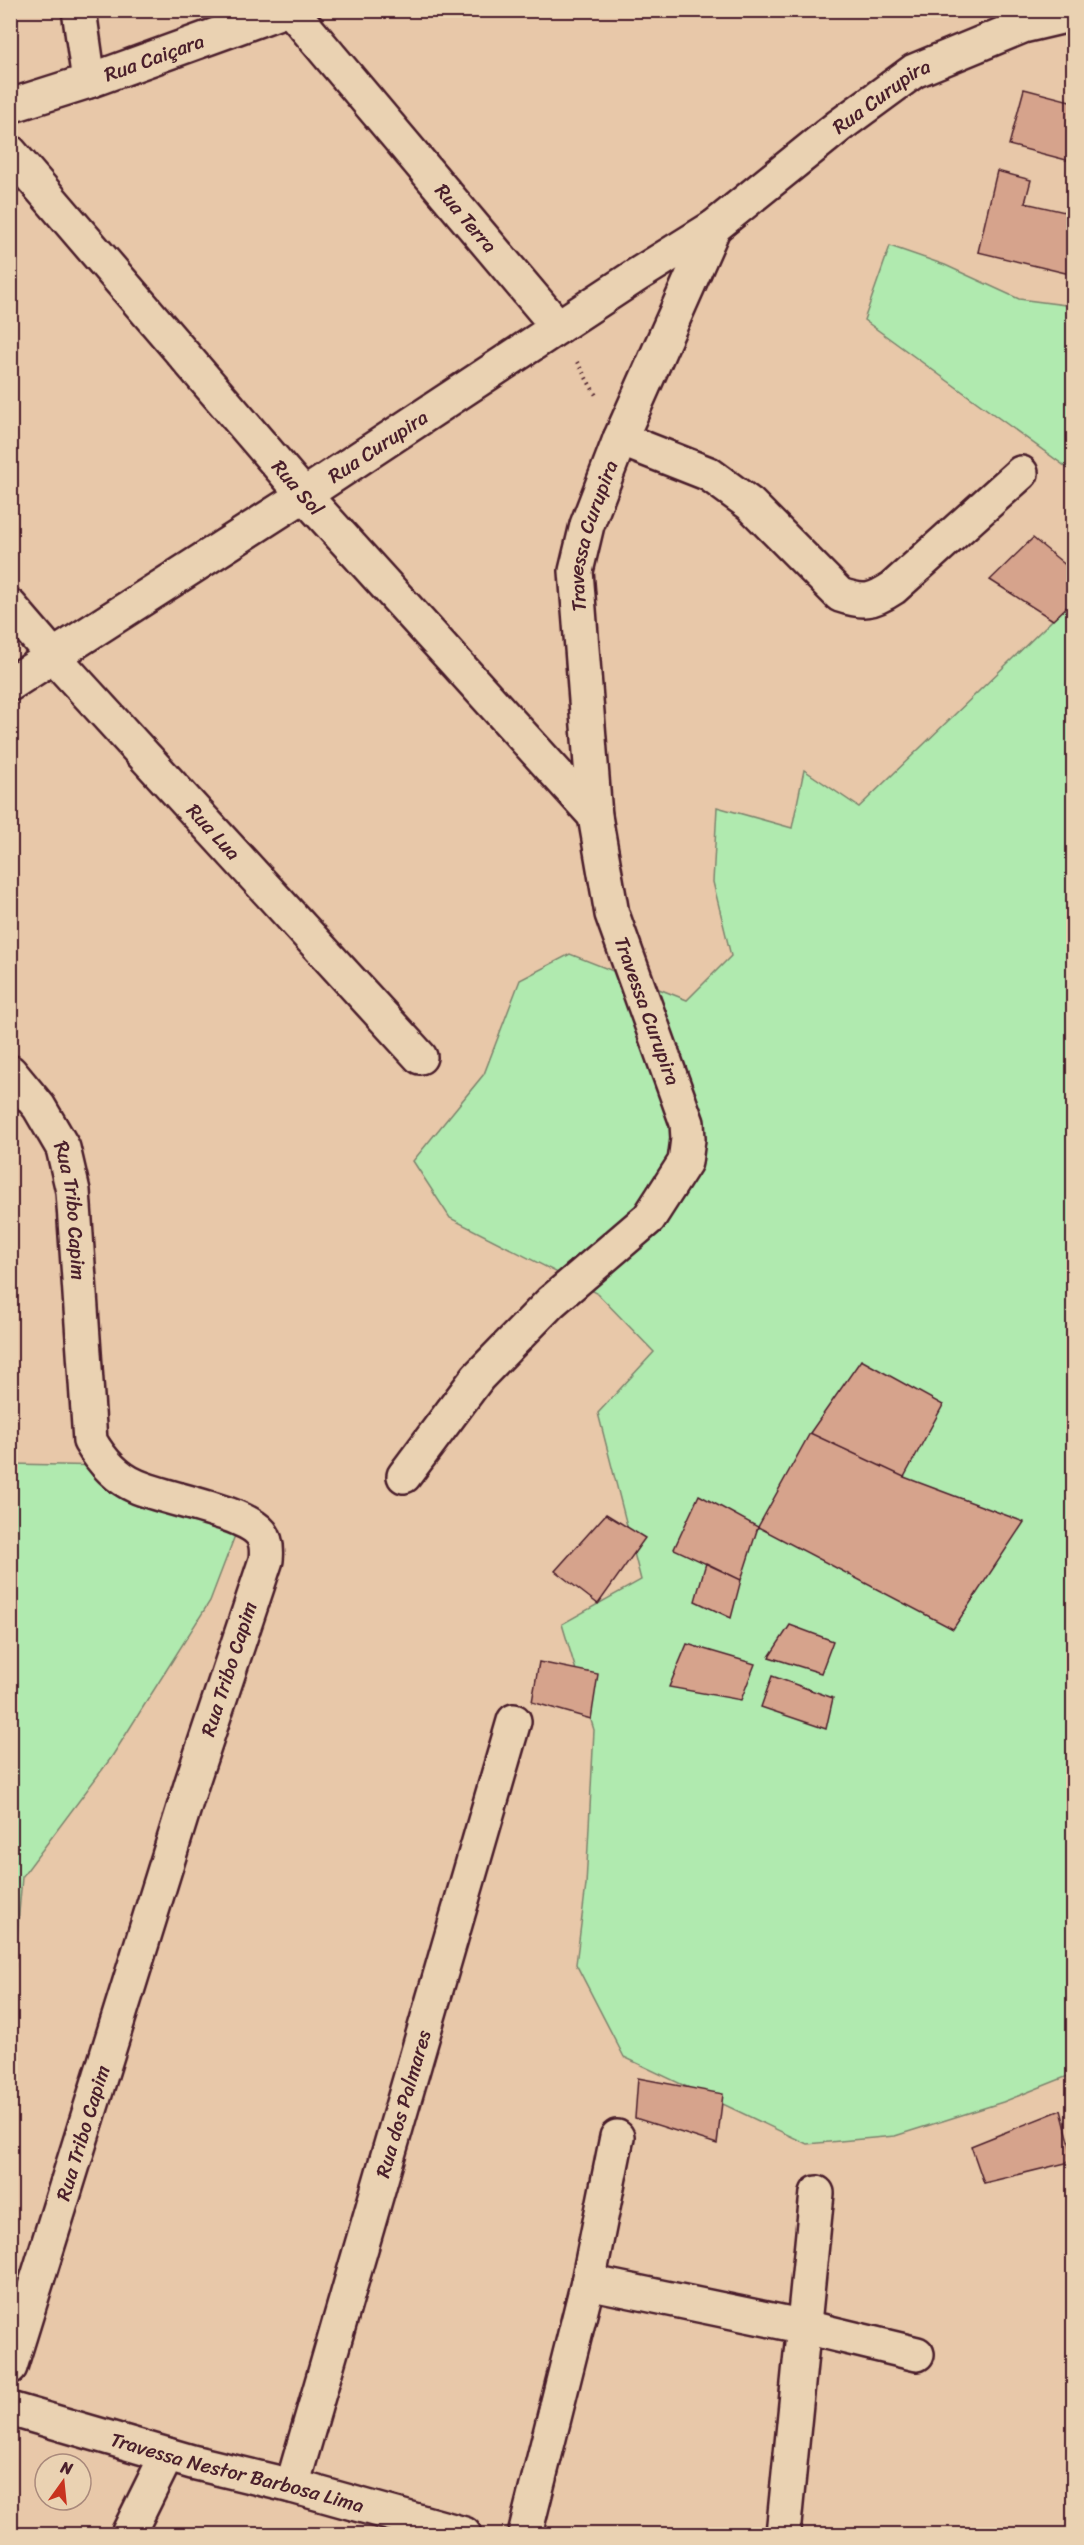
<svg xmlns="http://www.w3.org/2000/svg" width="1084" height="2545" font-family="Sriracha,sans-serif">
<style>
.green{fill:#b0eaaf;stroke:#7d846d;stroke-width:1.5}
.building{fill:#d6a38c;stroke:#4a1f2b;stroke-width:1.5}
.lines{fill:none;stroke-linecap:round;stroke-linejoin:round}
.street-casing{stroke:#4a1f2b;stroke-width:38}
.path{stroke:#4a1f2b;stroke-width:4;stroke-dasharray:1.5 4.5;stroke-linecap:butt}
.street{stroke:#ead2b2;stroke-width:33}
.labels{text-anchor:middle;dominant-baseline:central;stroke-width:4.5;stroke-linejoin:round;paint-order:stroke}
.street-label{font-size:20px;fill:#4a1f2b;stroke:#ead2b2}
</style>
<rect width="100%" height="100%" fill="#e8c8a9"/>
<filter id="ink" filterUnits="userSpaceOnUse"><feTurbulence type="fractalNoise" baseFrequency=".0167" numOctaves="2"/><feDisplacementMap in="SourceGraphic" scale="12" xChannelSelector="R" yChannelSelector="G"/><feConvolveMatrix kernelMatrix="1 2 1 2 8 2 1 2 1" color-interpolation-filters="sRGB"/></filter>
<g filter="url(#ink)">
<path class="green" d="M 890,246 L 945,265 L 1019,299 L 1073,306 L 1073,472 L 864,320 Z
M 1073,600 L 1073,2074 L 1003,2102 L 895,2136 L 807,2144 L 624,2057 L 576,1964 L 586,1885 L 594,1730 L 562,1624 L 641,1580 L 598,1413 L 654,1352 L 597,1293 L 450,1218 L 413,1161 L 484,1074 L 520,980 L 570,954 L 687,1000 L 731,956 L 713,882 L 717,807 L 792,828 L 804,770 L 859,807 Z
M 11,1464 L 110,1466 L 242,1517 L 210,1601 L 111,1758 L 22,1877 L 11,2009 Z"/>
<path class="building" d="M 1024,89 L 1074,102 L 1074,162 L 1009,145 Z
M 997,171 L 1031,180 L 1025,203 L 1074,214 L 1074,275 L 978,252 Z
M 1033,538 L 1074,572 L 1074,600 L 1053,620 L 990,580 Z
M 861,1360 L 943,1405 L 904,1477 L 810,1433 Z
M 810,1433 L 904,1477 L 1024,1522 L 953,1629 L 758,1527 Z
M 699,1495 L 758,1527 L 741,1580 L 674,1549 Z
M 606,1514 L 645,1538 L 598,1604 L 555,1571 Z
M 706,1563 L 741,1580 L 731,1618 L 695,1601 Z
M 790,1625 L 833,1641 L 821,1673 L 769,1657 Z
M 687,1644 L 755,1664 L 741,1700 L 669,1687 Z
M 539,1662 L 598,1674 L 591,1719 L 532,1702 Z
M 772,1676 L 833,1698 L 826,1729 L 761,1707 Z
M 638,2078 L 723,2094 L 717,2144 L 635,2118 Z
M 1061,2110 L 1074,2161 L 984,2183 L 971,2146 Z"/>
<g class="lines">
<g class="street-casing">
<g id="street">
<path d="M 79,10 L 89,81"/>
<path id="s1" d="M 291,10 L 558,327"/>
<path id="s2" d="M 10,106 L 89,81 L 285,10"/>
<path id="s3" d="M 10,152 L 304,495 L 595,816"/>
<path d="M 620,439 L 709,474 L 750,504 L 840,595 C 864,603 872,602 893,588 L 1021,473"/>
<path id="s4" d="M 10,606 L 53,656 L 420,1057"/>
<path id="s5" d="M 10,684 L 304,495 L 637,275 L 714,227 L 839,126 L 914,71 L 1023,26 L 1074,14"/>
<path id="s6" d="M 10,1072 L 39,1107 L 63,1148 L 73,1191 L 90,1441 C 101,1460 115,1477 136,1486 C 164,1499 243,1511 261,1533 C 267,1541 267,1551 266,1560 L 192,1782 L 10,2367"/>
<path id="s7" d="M 404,1476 L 478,1377 L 551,1302 L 649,1218 L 685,1162 L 688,1139 L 687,1123 L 612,914 L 595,816 L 576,571 L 587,525 L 620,439 L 714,227"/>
<path d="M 588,2282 L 805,2327 L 917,2354"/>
<path id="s8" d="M 10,2409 L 192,2462 L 292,2486 L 464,2534"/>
<path id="s9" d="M 292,2486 L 514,1721"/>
<path d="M 128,2534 L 167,2455"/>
<path d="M 525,2534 L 588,2282 L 617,2137"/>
<path d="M 783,2534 L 817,2193"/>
</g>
</g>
<path class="path" d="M 577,362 L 597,397"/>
<use href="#street" class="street"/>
</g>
</g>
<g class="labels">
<g class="street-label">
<text stroke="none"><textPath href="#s2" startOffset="152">Rua Caiçara</textPath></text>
<text stroke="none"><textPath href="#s5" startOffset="1052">Rua Curupira</textPath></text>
<text stroke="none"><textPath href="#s1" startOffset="272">Rua Terra</textPath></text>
<text stroke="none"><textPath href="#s5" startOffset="438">Rua Curupira</textPath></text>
<text stroke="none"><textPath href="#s3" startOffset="442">Rua Sol</textPath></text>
<text stroke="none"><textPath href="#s7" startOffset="1068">Travessa Curupira</textPath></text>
<text stroke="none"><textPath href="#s4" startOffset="304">Rua Lua</textPath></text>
<text transform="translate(647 1011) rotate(70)">Travessa Curupira</text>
<text stroke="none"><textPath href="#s6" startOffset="156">Rua Tribo Capim</textPath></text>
<text transform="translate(229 1669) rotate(-72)">Rua Tribo Capim</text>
<text stroke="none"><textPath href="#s9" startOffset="398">Rua dos Palmares</textPath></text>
<text transform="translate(83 2133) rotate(-73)">Rua Tribo Capim</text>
<text stroke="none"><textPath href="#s8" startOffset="236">Travessa Nestor Barbosa Lima</textPath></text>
</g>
</g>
<rect width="1084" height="2545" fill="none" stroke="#ead2b2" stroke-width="36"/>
<rect x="18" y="18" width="1048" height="2509" fill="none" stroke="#4a1f2b" stroke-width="2" filter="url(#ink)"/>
<g transform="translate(63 2482) rotate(15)"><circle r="28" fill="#ead2b2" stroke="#aa8a7c" stroke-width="1.5"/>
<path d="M0-4.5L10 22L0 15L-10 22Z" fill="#c8321e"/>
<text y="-9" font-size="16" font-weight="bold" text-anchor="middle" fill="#4a1f2b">N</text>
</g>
</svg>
